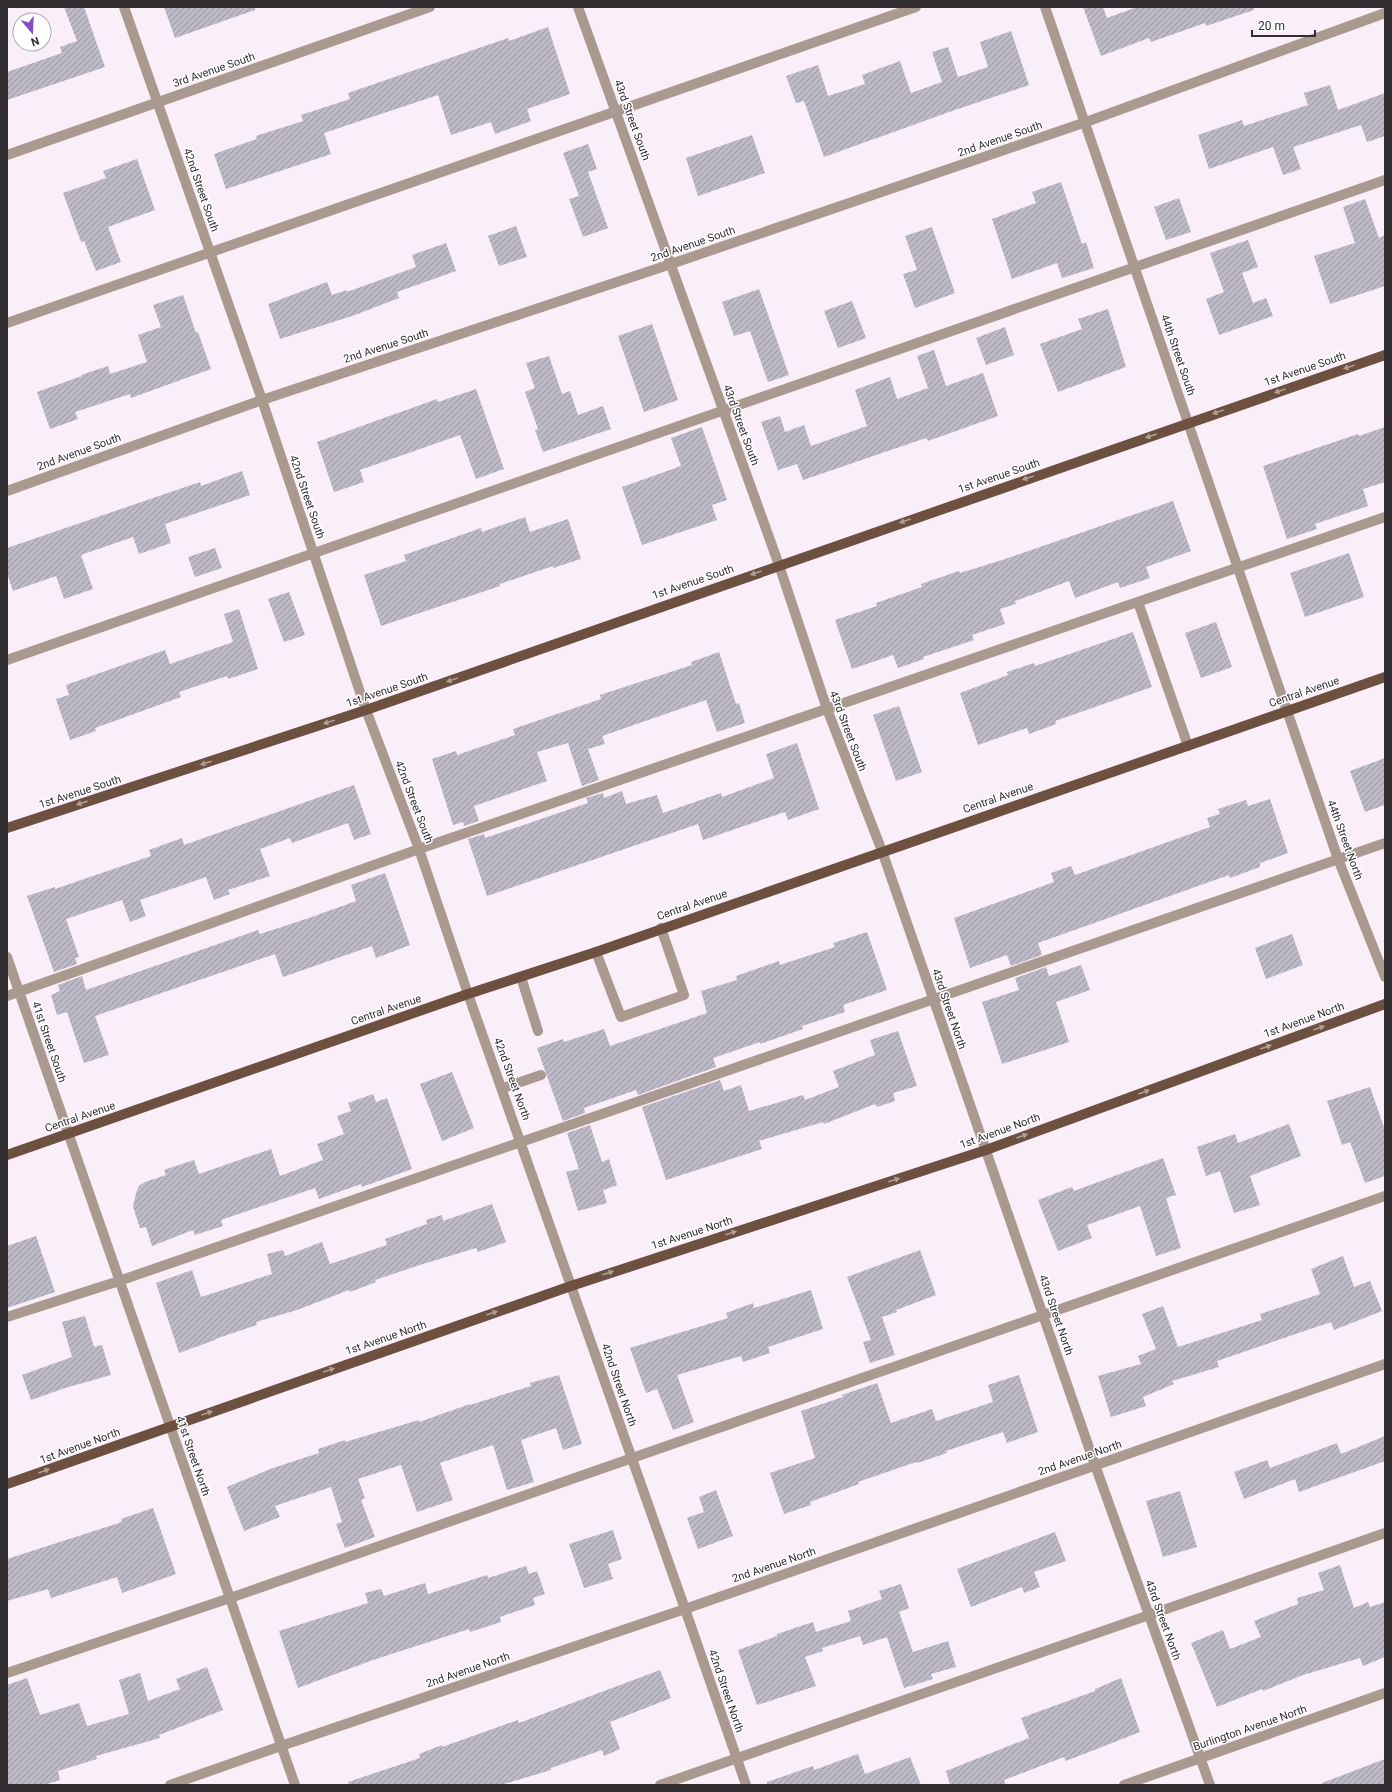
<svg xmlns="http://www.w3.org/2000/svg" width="1392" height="1792" font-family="Roboto,sans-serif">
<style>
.building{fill:url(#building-hatch)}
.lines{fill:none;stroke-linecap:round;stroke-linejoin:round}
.minor{stroke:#aa998f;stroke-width:10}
.major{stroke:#6d503f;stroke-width:10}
.oneway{fill:#af9f95}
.labels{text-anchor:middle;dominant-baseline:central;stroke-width:3;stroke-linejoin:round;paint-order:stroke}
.street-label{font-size:11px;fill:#312d31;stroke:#fff}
</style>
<defs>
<pattern id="building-hatch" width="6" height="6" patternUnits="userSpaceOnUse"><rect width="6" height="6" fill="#bdb9c7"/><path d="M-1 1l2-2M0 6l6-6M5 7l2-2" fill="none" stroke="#9a97a2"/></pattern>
</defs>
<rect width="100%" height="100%" fill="#faeef9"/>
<path class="building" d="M 64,7 L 84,7 L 105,67 L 7,100 L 7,72 L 62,53 L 60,47 L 77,41 Z
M 164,7 L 255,7 L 255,10 L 175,38 Z
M 1083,7 L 1103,7 L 1107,18 L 1137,7 L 1254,7 L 1254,10 L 1206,26 L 1205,23 L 1151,42 L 1149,38 L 1101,56 Z
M 548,27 L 570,94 L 527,109 L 531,121 L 495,134 L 491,122 L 451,135 L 438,95 L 324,133 L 331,154 L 226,189 L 214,154 L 257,139 L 256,136 L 303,121 L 301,115 L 350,99 L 348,93 L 508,38 L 509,41 Z
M 1011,31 L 1029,85 L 952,111 L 824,157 L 804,101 L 796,103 L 786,76 L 818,65 L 828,96 L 865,84 L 862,75 L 900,61 L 911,93 L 942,82 L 932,52 L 948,47 L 958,77 L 988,67 L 980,42 Z
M 1330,85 L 1338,110 L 1385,93 L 1385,136 L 1367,142 L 1361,125 L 1293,147 L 1301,169 L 1283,175 L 1273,147 L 1209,169 L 1198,135 L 1242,120 L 1244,126 L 1308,105 L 1304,93 Z
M 752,135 L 765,173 L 698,196 L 686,158 Z
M 588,144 L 597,169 L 588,172 L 608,228 L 583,237 L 569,199 L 579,196 L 563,153 Z
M 137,159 L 155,210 L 108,227 L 121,262 L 96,271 L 84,241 L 81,242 L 63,193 L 106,178 L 103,171 Z
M 1061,182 L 1082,244 L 1086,242 L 1094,268 L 1062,278 L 1057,263 L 1012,279 L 992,219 L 1036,203 L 1032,192 Z
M 1179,198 L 1191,232 L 1166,240 L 1154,207 Z
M 1365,199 L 1379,238 L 1385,235 L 1385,286 L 1330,304 L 1314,256 L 1355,243 L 1343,207 Z
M 516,226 L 527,257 L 499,266 L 488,236 Z
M 932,227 L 955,293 L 915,308 L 903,274 L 917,270 L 905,236 Z
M 1248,240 L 1258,267 L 1242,273 L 1253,303 L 1266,298 L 1273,316 L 1219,335 L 1206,299 L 1224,292 L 1210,253 Z
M 446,243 L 456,271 L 397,292 L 399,298 L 355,315 L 280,339 L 268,304 L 327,282 L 332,295 L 347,290 L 347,292 L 416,267 L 412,255 Z
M 759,289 L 789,375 L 768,382 L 750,331 L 734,336 L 722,302 Z
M 183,295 L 196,333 L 198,332 L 211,369 L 131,398 L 130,394 L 75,412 L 78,419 L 50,429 L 37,392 L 82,376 L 81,375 L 108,366 L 110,374 L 147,362 L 138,335 L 161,327 L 153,305 Z
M 852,301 L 866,338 L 838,348 L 824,311 Z
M 1108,309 L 1126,367 L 1058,392 L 1040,344 L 1082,329 L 1078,319 Z
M 652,324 L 678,400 L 644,412 L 618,336 Z
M 1005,327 L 1014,355 L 986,365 L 976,338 Z
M 934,350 L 946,386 L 983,373 L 998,416 L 928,441 L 926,438 L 803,480 L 797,464 L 778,470 L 761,422 L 780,416 L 785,432 L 804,425 L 811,446 L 867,426 L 855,390 L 890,377 L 897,399 L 928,388 L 917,356 Z
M 549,356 L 562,394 L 570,391 L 578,415 L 603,406 L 611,429 L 543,452 L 535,430 L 538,429 L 525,392 L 535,388 L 526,363 Z
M 476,389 L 504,469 L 476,479 L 460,435 L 360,470 L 364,482 L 334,492 L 317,442 L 437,399 L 438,402 Z
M 702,427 L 727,500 L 712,505 L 717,520 L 642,545 L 622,487 L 681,466 L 671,438 Z
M 1385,427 L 1385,482 L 1363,489 L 1368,506 L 1315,524 L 1317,529 L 1287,539 L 1263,466 L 1358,434 L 1359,436 Z
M 242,471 L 250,495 L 165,524 L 171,543 L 139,554 L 133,537 L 81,555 L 93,589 L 64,599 L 56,576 L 13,591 L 7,573 L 7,548 L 200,482 L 201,486 Z
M 1173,501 L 1191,551 L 1146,567 L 1150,578 L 1120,588 L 1118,582 L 1075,598 L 1069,581 L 1015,601 L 1016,604 L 1000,609 L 1005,624 L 972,635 L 974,640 L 923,657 L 924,659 L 898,668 L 893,655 L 852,669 L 835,620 L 877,606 L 876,603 L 922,587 L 921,584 L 959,571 L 960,573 L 1002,560 Z
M 525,517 L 530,532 L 568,519 L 581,559 L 553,568 L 553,566 L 500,584 L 500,586 L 381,626 L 364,575 L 406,561 L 404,555 L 481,528 L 482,532 Z
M 215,548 L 222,568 L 195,577 L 188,557 Z
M 1349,553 L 1364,597 L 1305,617 L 1290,573 Z
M 289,592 L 305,635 L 284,642 L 268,599 Z
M 239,609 L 258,669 L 228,679 L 227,676 L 179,692 L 181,697 L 95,728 L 96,731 L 70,740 L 56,699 L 69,695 L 66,685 L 165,650 L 170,664 L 233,642 L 224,614 Z
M 1216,622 L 1232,667 L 1201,678 L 1185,633 Z
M 1133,632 L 1152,687 L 1055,721 L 1056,724 L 1029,734 L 1027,728 L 978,745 L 960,693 L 1008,675 L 1007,672 L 1034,663 L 1035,666 Z
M 719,652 L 736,704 L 739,703 L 745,723 L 717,732 L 706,700 L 602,736 L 605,744 L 588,749 L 599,780 L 582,786 L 568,743 L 537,752 L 547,781 L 474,806 L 479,821 L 464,826 L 463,822 L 453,825 L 432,759 L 456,751 L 457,755 L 515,735 L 513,729 L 601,699 L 600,695 L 692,665 L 691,662 Z
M 899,706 L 922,772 L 896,781 L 873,715 Z
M 797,743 L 819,809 L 788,820 L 785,812 L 703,840 L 698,824 L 487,896 L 468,839 L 484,834 L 485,838 L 588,803 L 586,798 L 603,793 L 604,798 L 622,791 L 626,804 L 657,795 L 663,813 L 721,793 L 722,797 L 774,778 L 766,754 Z
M 1385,758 L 1385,805 L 1365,812 L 1350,771 Z
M 354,785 L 371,834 L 354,840 L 348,823 L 292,843 L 290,838 L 260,849 L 270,876 L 228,890 L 230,894 L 214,900 L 206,877 L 140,900 L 146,916 L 130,922 L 122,900 L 66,919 L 79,957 L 75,958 L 77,964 L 54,972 L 27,896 L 55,887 L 55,889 L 151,856 L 149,850 L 182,838 L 184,845 Z
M 1270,799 L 1288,853 L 1260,863 L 1260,867 L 1230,878 L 1229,875 L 1038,943 L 1042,955 L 1011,966 L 1007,955 L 970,968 L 954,918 L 1054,882 L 1051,873 L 1071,866 L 1075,875 L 1210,827 L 1207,818 L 1220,814 L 1218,809 L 1246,800 L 1248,806 Z
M 385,873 L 410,945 L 376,958 L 372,946 L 283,977 L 275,954 L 95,1016 L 109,1055 L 84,1063 L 67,1012 L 57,1015 L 51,995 L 60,991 L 58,985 L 82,976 L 86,990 L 258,930 L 260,934 L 309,918 L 356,901 L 351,885 Z
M 867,932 L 887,990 L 843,1005 L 845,1012 L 802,1026 L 803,1029 L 760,1044 L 760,1042 L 713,1058 L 716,1067 L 638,1095 L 636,1090 L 584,1108 L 585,1113 L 563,1121 L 537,1048 L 563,1039 L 564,1042 L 604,1029 L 610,1046 L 707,1013 L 701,991 L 737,980 L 736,976 L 779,961 L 780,965 L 835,947 L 833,943 Z
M 1292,934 L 1303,965 L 1266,979 L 1255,948 Z
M 1081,965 L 1090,990 L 1056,1002 L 1069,1042 L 1002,1064 L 982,1002 L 1019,990 L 1015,978 L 1046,967 L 1049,976 Z
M 898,1031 L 917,1086 L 893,1093 L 895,1101 L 877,1107 L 875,1104 L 824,1124 L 823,1122 L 759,1141 L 762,1149 L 666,1180 L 642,1107 L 720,1080 L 724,1091 L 741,1085 L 749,1111 L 803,1095 L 805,1100 L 839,1087 L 833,1071 L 875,1055 L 870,1040 Z
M 452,1072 L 474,1128 L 442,1141 L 420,1084 Z
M 1370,1087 L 1385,1130 L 1385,1176 L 1365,1183 L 1350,1142 L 1342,1145 L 1327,1101 Z
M 373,1094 L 376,1102 L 387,1098 L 412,1169 L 362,1187 L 361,1184 L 319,1199 L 315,1188 L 221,1220 L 223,1226 L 195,1235 L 193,1230 L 152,1246 L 146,1227 L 140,1228 L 133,1207 L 136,1193 L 139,1186 L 145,1182 L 166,1175 L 164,1170 L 194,1160 L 199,1174 L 271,1149 L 280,1176 L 323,1160 L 317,1144 L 344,1134 L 337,1116 L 351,1111 L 348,1103 Z
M 1289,1124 L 1301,1156 L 1250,1176 L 1260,1205 L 1234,1213 L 1220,1171 L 1206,1176 L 1197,1147 L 1235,1134 L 1238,1143 Z
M 590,1125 L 602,1162 L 609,1159 L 617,1185 L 603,1190 L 607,1203 L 578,1211 L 566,1172 L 579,1169 L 567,1133 Z
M 1163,1158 L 1176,1195 L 1166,1198 L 1181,1248 L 1156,1256 L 1140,1206 L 1087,1225 L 1092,1238 L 1058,1251 L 1038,1200 L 1072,1187 L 1074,1191 Z
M 492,1204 L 506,1242 L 478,1252 L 476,1248 L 423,1264 L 375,1280 L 376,1282 L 350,1292 L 349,1290 L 297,1310 L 256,1322 L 257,1325 L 215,1339 L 215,1340 L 179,1353 L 156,1283 L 192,1270 L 201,1297 L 272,1274 L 267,1254 L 283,1250 L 285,1256 L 322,1242 L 330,1264 L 387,1245 L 385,1239 L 427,1224 L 426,1220 L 442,1215 L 443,1221 Z
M 36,1236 L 55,1292 L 7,1308 L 7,1246 Z
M 920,1250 L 936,1295 L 896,1310 L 897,1312 L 882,1317 L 895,1355 L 870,1363 L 863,1342 L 871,1340 L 847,1277 Z
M 1343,1256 L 1354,1287 L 1370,1281 L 1382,1311 L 1334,1330 L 1331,1322 L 1217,1361 L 1219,1367 L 1172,1381 L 1174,1384 L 1143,1397 L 1146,1406 L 1111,1417 L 1098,1376 L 1141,1364 L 1138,1356 L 1156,1349 L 1142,1314 L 1163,1306 L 1178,1347 L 1262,1320 L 1260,1314 L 1320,1294 L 1311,1269 Z
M 811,1290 L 823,1329 L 768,1347 L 770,1353 L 743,1362 L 741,1356 L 677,1375 L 694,1422 L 673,1430 L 657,1389 L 646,1393 L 630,1348 L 728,1318 L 726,1313 L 753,1303 L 754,1308 Z
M 85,1316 L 94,1347 L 102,1345 L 111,1375 L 65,1388 L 31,1400 L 22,1375 L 72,1357 L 62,1322 Z
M 559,1375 L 582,1444 L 563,1450 L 556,1428 L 521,1440 L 534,1482 L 507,1490 L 493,1445 L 440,1463 L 453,1500 L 417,1512 L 401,1465 L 358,1479 L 365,1498 L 361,1500 L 375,1537 L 345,1548 L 336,1524 L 342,1522 L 331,1487 L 275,1506 L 280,1517 L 244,1531 L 227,1487 L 273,1468 L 319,1453 L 318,1449 L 345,1440 L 345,1442 L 419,1420 L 419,1422 L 470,1404 L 470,1405 L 531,1386 L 530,1383 Z
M 1019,1375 L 1038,1432 L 1007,1443 L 1003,1432 L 946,1451 L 947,1453 L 917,1463 L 916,1462 L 858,1482 L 859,1484 L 810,1502 L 811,1505 L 784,1514 L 770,1473 L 815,1458 L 801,1411 L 843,1397 L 842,1395 L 877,1383 L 891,1423 L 932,1409 L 936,1421 L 993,1402 L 988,1385 Z
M 1385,1436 L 1385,1461 L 1299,1492 L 1295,1479 L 1244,1499 L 1234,1472 L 1267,1460 L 1270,1468 L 1337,1443 L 1341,1454 Z
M 716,1490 L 733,1536 L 698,1549 L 687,1518 L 704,1512 L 699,1497 Z
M 1180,1491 L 1197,1547 L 1163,1557 L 1146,1501 Z
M 153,1508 L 176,1574 L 122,1593 L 117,1577 L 51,1598 L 48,1589 L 7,1601 L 7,1559 L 122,1522 L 121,1519 Z
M 613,1530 L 622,1559 L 608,1564 L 613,1579 L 584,1588 L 569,1544 Z
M 1055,1532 L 1066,1561 L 1034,1572 L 1040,1587 L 1024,1593 L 1022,1587 L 971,1607 L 957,1569 Z
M 1340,1565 L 1354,1608 L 1368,1602 L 1370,1607 L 1385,1602 L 1385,1657 L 1363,1666 L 1360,1658 L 1303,1675 L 1263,1691 L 1262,1689 L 1217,1707 L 1191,1643 L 1223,1630 L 1230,1649 L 1261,1637 L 1254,1621 L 1298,1604 L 1297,1598 L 1324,1590 L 1318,1573 Z
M 526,1566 L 529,1574 L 537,1571 L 545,1594 L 533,1598 L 535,1605 L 500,1617 L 501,1622 L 470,1632 L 469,1629 L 373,1660 L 298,1688 L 279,1631 L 368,1603 L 365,1593 L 381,1589 L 384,1596 L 425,1583 L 428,1594 L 487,1575 L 488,1578 Z
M 901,1584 L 909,1608 L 899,1612 L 913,1652 L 948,1641 L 956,1667 L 931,1674 L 933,1679 L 904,1688 L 887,1637 L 863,1645 L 860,1636 L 822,1648 L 823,1651 L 805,1657 L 816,1686 L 757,1705 L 738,1650 L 777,1636 L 777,1634 L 813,1622 L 816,1632 L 851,1621 L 848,1611 L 882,1599 L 879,1591 Z
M 207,1667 L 223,1710 L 159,1735 L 160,1738 L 96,1756 L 97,1759 L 58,1771 L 60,1780 L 44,1785 L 7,1785 L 7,1685 L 27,1678 L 40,1715 L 79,1703 L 87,1726 L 129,1714 L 119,1680 L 140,1673 L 148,1701 L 180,1689 L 176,1679 Z
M 660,1670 L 671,1698 L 610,1722 L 620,1749 L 604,1756 L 602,1750 L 551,1768 L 551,1770 L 501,1785 L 349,1785 L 348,1782 L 420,1758 L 419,1754 L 442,1745 L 442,1747 L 518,1720 L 519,1723 Z
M 1121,1678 L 1140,1732 L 1066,1761 L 1064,1757 L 1004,1780 L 1006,1785 L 950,1785 L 946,1771 L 1029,1738 L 1021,1718 L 1095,1691 L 1095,1689 Z
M 858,1754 L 865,1774 L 910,1757 L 921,1785 L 767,1785 L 767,1782 L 813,1766 L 814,1770 Z
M 1385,1759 L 1385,1785 L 1322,1785 L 1322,1783 Z"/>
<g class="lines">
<path class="minor" d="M 124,7 L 262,400 L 366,710 L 419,849 L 468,994 L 685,1609 L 746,1785
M 578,7 L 779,565 L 827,709 L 882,851 L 1095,1465 L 1210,1785
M 1045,7 L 1338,859 L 1385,977
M 7,155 L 430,7
M 7,323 L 916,7
M 7,491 L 262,400 L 671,264 L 1086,122 L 1385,13
M 1138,602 L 1188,746
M 7,660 L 1385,180
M 596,952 L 621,1017 L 684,995 L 661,928
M 7,957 L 295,1785
M 521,977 L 538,1031
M 7,996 L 419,849 L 1385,517
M 503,1088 L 541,1075
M 7,1317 L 119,1281 L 1385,843
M 7,1673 L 230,1598 L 1385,1196
M 170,1785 L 281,1746 L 685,1609 L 1385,1364
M 660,1785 L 1385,1533
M 1124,1785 L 1385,1693"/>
<path class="major" d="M 7,828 L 366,710 L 1385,355
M 7,1155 L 468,994 L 596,952 L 1385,677
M 7,1484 L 571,1286 L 986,1150 L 1385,1004"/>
</g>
<defs><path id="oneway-solid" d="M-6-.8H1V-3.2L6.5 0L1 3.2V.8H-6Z"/></defs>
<g class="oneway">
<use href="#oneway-solid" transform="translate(1349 367) rotate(161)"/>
<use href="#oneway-solid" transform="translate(1280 391) rotate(161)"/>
<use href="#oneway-solid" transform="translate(1218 412) rotate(161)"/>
<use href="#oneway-solid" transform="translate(1151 436) rotate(161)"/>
<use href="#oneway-solid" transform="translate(1028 478) rotate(161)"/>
<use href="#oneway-solid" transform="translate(905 521) rotate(161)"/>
<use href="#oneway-solid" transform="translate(756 573) rotate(161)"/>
<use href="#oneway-solid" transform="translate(452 680) rotate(161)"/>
<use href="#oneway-solid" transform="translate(329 722) rotate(162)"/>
<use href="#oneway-solid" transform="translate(206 763) rotate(162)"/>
<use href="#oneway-solid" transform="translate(82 803) rotate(162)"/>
<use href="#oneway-solid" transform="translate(1319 1028) rotate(-20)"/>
<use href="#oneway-solid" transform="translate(1266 1047) rotate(-20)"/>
<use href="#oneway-solid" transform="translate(1144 1092) rotate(-20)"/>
<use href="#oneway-solid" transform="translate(1022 1136) rotate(-20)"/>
<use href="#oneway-solid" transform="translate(894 1180) rotate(-18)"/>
<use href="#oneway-solid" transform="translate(731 1233) rotate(-18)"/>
<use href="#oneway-solid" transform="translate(608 1273) rotate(-18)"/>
<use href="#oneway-solid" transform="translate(492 1313) rotate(-19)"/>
<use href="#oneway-solid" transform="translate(329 1370) rotate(-19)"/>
<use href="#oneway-solid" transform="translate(207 1413) rotate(-19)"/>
<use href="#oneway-solid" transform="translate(44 1471) rotate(-20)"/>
</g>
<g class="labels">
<g class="street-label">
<text transform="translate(214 70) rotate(-19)">3rd Avenue South</text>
<text transform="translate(632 120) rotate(70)">43rd Street South</text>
<text transform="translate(1000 139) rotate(-19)">2nd Avenue South</text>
<text transform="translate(201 190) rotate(71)">42nd Street South</text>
<text transform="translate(693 244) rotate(-19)">2nd Avenue South</text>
<text transform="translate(386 346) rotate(-18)">2nd Avenue South</text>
<text transform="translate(1178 355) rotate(71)">44th Street South</text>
<text transform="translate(1305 369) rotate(-19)">1st Avenue South</text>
<text transform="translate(741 425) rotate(70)">43rd Street South</text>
<text transform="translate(79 452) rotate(-20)">2nd Avenue South</text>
<text transform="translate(999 476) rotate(-19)">1st Avenue South</text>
<text transform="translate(307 497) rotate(71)">42nd Street South</text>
<text transform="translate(693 582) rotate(-19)">1st Avenue South</text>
<text transform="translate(387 690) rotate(-19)">1st Avenue South</text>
<text transform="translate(1304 692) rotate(-19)">Central Avenue</text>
<text transform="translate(848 731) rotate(69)">43rd Street South</text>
<text transform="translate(80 792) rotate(-18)">1st Avenue South</text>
<text transform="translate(998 798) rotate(-19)">Central Avenue</text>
<text transform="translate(414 802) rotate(69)">42nd Street South</text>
<text transform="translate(1345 840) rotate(70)">44th Street North</text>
<text transform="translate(692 905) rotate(-19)">Central Avenue</text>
<text transform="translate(949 1009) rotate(71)">43rd Street North</text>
<text transform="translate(386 1010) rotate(-19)">Central Avenue</text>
<text transform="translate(1304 1020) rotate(-20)">1st Avenue North</text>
<text transform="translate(49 1042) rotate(71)">41st Street South</text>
<text transform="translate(512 1079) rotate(70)">42nd Street North</text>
<text transform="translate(80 1117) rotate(-19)">Central Avenue</text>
<text transform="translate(1000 1131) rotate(-20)">1st Avenue North</text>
<text transform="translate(692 1233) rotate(-18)">1st Avenue North</text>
<text transform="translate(1056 1315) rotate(71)">43rd Street North</text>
<text transform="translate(386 1338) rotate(-19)">1st Avenue North</text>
<text transform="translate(619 1385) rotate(71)">42nd Street North</text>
<text transform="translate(80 1446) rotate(-20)">1st Avenue North</text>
<text transform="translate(193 1456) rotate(71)">41st Street North</text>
<text transform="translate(1080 1458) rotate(-19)">2nd Avenue North</text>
<text transform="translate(774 1565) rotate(-19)">2nd Avenue North</text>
<text transform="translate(1163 1620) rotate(70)">43rd Street North</text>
<text transform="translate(468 1670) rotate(-19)">2nd Avenue North</text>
<text transform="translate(726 1691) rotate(71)">42nd Street North</text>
<text transform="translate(1250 1728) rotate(-19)">Burlington Avenue North</text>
</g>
</g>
<rect width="1392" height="1792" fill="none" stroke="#312d31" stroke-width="16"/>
<g transform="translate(32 32) rotate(161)"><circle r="19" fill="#ffffff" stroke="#adabad"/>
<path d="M0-3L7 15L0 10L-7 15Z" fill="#814ec6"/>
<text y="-6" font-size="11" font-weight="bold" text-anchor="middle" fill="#312d31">N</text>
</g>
<path d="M1252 30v6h63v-6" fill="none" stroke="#312d31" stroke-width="2"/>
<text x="1258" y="30" font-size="12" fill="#312d31" stroke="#ffffff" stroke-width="3" paint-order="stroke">20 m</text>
</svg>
